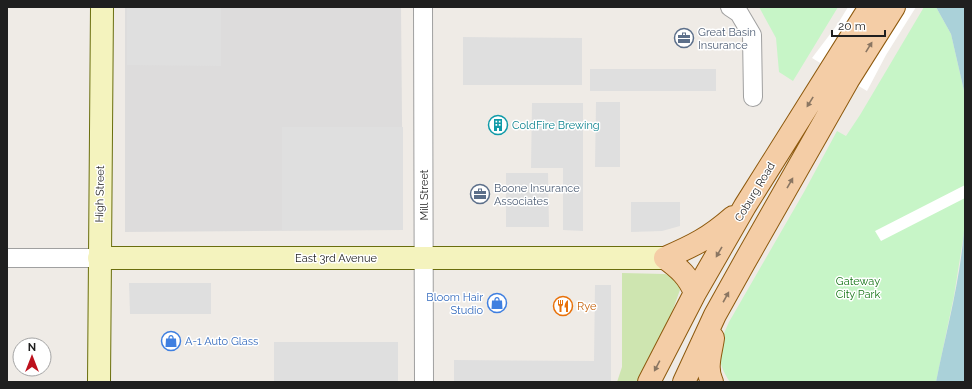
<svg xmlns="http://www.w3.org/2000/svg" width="972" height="389" font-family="Raleway,sans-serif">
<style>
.residential{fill:#dddcdc}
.grass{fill:#cee5b0}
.park{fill:#c7f5c7}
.parking{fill:#dfdfdf}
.water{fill:#aad1d9}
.pier{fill:#fff}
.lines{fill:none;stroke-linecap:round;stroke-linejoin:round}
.street-casing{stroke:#a0a0a0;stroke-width:20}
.secondary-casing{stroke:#6a6e0e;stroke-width:24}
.primary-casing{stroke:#8d590d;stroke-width:24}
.street{stroke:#fff;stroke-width:18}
.secondary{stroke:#f4f3be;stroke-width:22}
.primary{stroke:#f4cda6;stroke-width:22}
.oneway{fill:#8a7662}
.labels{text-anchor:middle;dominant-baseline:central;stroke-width:3;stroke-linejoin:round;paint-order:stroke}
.service-label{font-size:11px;fill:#4e5e75;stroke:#fff;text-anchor:start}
.culture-label{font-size:11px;fill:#0d838f;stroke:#fff;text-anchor:start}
.street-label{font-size:11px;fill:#1f1f1f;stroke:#fff}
.park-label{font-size:11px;fill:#157516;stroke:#fff}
.shop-label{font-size:11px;fill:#366cbe;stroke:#fff;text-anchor:end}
.food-label{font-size:11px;fill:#c56008;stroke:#fff;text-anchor:start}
</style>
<rect width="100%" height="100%" fill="#efebe6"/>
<path class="residential" d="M 125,7 L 401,7 L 403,230 L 125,232 Z"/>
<path class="grass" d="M 622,273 L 665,274 L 673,277 L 681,287 L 670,318 L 641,382 L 617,382 L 622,367 Z"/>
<path class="park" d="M 759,7 L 838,7 L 793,81 L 779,72 L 776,38 Z
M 924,7 L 936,7 L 951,34 L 965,95 L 964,233 L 954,296 L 936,382 L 730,382 C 715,361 718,345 729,322 L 804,192 L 837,131 L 846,136 L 860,115 Z"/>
<path class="parking" d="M 127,7 L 221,7 L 221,66 L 127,65 Z
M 463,37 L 582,38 L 582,85 L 463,85 Z
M 590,69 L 716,69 L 716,91 L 590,91 Z
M 596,102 L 620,102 L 620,167 L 595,167 Z
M 532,103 L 583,103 L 583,231 L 563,230 L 563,168 L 531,168 Z
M 282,127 L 403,127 L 403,230 L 282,230 Z
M 506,173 L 548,173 L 549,227 L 506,227 Z
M 631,202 L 680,202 L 680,226 L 662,231 L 631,232 Z
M 129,283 L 211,283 L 211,314 L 130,314 Z
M 595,285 L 611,285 L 611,382 L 454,382 L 454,360 L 594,361 Z
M 274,342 L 398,342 L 398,382 L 274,382 Z"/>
<path class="water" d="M 936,7 L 965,7 L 965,95 L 951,34 Z
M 965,214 L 965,382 L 936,382 C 947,327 963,271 965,214 Z"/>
<path class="pier" d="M 848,7 L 916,7 L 886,55 L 867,91 L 812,58 L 837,25 Z
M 965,185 L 965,198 L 881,241 L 875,231 Z"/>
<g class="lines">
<g class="street-casing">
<path id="street" d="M 423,7 L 424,382
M 730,7 L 739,13 L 752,35 L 753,97
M 7,258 L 99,258"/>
</g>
<g class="secondary-casing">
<path id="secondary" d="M 99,258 L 665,258
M 99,382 L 102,7"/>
</g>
<g class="primary-casing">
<path id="primary" d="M 665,258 C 693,246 709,238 733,217
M 665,258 C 679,268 689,277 695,293
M 649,382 L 695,293 L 745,206 L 870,7
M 684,382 L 715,315 L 744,263 L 848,80 L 894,7
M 712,382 C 705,368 711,353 713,338"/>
</g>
<use href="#street" class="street"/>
<use href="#secondary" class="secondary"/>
<use href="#primary" class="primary"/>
</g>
<defs><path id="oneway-solid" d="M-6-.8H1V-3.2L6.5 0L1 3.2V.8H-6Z"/></defs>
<g class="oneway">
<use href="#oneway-solid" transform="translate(869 47) rotate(-58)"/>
<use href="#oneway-solid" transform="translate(810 102) rotate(122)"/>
<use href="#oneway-solid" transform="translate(790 183) rotate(-60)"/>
<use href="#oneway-solid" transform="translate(719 252) rotate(120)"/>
<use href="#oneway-solid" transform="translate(726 297) rotate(-61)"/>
<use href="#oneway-solid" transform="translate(657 366) rotate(118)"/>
</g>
<defs>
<g id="office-ring" transform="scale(1)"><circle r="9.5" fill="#fff" stroke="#5c6f8a" stroke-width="1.5"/><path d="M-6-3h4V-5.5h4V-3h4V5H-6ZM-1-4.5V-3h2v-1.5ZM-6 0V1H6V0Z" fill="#5c6f8a"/></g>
<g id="building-ring" transform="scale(1)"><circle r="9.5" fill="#fff" stroke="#0f9aa8" stroke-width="1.5"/><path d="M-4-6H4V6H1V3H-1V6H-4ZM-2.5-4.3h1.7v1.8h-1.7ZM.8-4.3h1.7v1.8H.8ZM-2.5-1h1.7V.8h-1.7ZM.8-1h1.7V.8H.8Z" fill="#0f9aa8"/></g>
<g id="shop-ring" transform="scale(1)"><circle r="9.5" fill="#fff" stroke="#3f7fe0" stroke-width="1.5"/><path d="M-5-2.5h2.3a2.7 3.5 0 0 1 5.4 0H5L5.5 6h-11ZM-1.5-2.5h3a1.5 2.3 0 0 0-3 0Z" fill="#3f7fe0"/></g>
<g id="restaurant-ring" transform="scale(1)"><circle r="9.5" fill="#fff" stroke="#e8710a" stroke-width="1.5"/><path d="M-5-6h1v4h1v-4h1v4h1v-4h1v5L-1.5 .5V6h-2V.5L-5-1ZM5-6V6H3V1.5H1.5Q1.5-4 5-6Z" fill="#e8710a"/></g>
</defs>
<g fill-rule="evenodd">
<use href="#office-ring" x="684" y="38"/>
<use href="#building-ring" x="498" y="125"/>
<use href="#office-ring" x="480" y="194"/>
<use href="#shop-ring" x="497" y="303"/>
<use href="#restaurant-ring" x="563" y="306"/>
<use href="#shop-ring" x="171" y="341"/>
</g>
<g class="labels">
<g class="service-label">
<text x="698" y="32">Great Basin<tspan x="698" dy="13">Insurance</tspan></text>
<text x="494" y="188">Boone Insurance<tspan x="494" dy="13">Associates</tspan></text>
</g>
<g class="culture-label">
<text x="512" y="125">ColdFire Brewing</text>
</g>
<g class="street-label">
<text transform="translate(755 192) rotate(-59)">Coburg Road</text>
<text transform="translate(100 194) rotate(-89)">High Street</text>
<text transform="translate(424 195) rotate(-90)">Mill Street</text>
<text x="336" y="258">East 3rd Avenue</text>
</g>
<g class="park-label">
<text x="858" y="281">Gateway<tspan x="858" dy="13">City Park</tspan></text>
</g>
<g class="shop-label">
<text x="483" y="297">Bloom Hair<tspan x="483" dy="13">Studio</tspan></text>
<text x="185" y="341" text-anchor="start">A-1 Auto Glass</text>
</g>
<g class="food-label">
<text x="577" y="306">Rye</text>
</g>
</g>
<rect width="972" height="389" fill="none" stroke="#1f1f1f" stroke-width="16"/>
<g transform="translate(32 357)"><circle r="19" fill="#ffffff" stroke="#a5a5a5"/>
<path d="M0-3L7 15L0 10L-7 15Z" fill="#bd111d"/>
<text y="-6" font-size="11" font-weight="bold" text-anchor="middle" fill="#1f1f1f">N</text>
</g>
<path d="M832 30v6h53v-6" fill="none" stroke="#1f1f1f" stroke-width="2"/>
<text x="838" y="30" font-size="12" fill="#1f1f1f" stroke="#ffffff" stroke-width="3" paint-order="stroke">20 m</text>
</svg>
